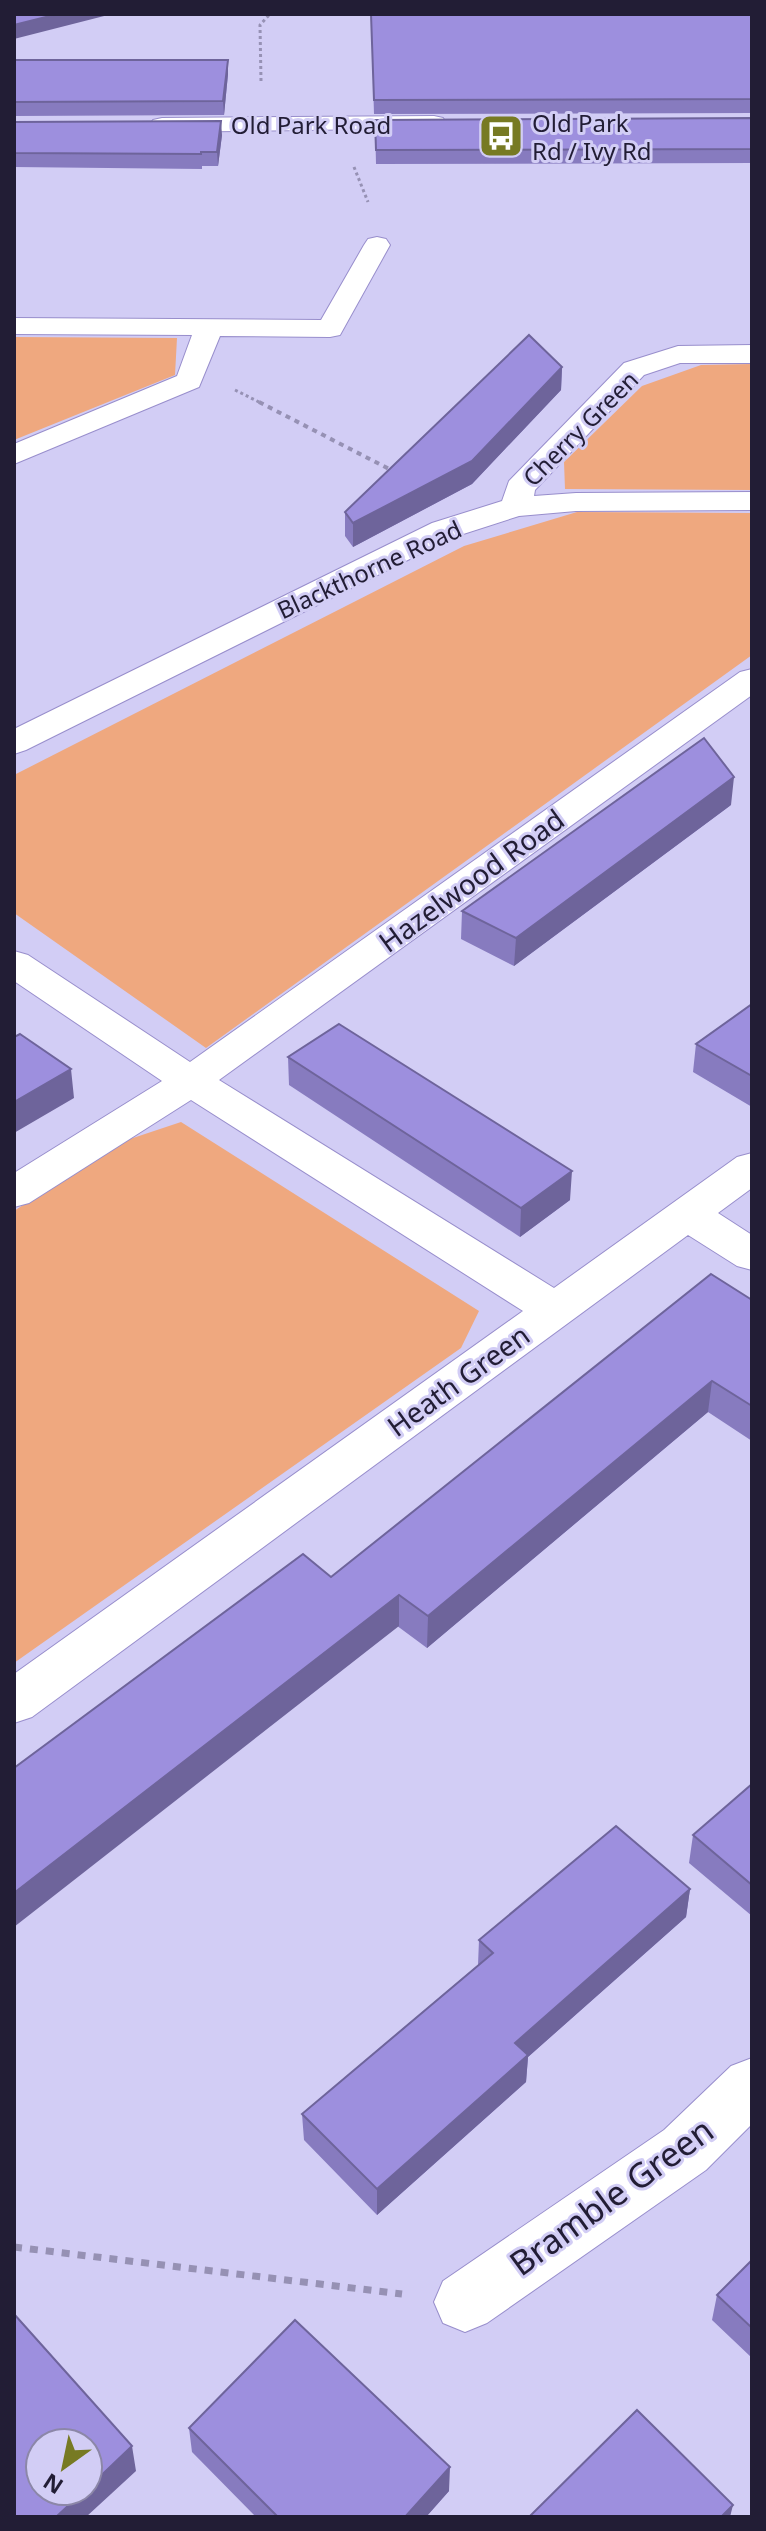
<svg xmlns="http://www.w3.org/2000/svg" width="766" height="2531" font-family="'Noto Sans',sans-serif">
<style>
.green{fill:#efa87f}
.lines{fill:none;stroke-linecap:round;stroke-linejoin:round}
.minor-casing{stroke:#988ecc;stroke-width:2}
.path-far2{stroke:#9691b4;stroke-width:3;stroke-dasharray:3 3;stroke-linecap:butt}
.path-far1{stroke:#9691b4;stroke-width:4;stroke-dasharray:5 5;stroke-linecap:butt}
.path{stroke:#9691b4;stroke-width:7;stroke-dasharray:8 8;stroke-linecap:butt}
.minor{fill:#fff;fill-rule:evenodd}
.wall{fill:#877bbf}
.shaded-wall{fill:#6e649b}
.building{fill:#9d8fde;stroke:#6e649b;stroke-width:2}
.labels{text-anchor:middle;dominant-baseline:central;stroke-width:6;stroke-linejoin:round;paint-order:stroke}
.far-poi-label{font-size:24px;fill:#221d35;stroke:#d2cdf5;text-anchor:start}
.far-street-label{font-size:24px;fill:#221d35;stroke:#d2cdf5}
.street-label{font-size:28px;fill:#221d35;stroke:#d2cdf5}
.near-street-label{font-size:34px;fill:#221d35;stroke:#d2cdf5}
</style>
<rect width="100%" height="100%" fill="#d2cdf5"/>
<path class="green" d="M 14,337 L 177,338 L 175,375 L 14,440 Z
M 752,364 L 752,490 L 565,489 L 564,462 L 642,386 L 701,365 Z
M 577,512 L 752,513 L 752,655 L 206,1048 L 14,913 L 14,775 L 464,546 Z
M 181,1122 L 479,1311 L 461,1348 L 14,1663 L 14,1211 L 118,1143 Z"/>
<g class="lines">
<g class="minor-casing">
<path id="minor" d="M 434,116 L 443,118 L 446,123 L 443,128 L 162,132 L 153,130 L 150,125 L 153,120 L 162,118 Z
M 377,237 L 386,239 L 390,245 L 340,335 L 330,337 L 220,336 L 199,387 L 14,464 L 14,444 L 177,376 L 192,335 L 14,334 L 14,318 L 321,320 L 364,245 L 368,239 Z
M 752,345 L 752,363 L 680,363 L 644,375 L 535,490 L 534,496 L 576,493 L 752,492 L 752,510 L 576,511 L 519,516 L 454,537 L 26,750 L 14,754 L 14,729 L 432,523 L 502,501 L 509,481 L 624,363 L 678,346 Z
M 752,669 L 752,695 L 219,1080 L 554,1288 L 737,1157 L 752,1153 L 752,1188 L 718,1213 L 752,1235 L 752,1270 L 737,1266 L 688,1235 L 32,1717 L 14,1723 L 14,1674 L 523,1311 L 191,1100 L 29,1203 L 14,1207 L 14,1173 L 162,1081 L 14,981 L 14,951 L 28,955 L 190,1062 L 740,672 Z
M 752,2058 L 752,2124 L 706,2170 L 487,2323 L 465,2332 L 443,2323 L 434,2302 L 443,2281 L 664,2130 L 731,2066 Z"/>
</g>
<path class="path-far2" d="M 261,81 L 260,25 L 270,14
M 354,167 L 368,202
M 235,390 L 263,404"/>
<path class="path-far1" d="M 259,402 L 393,471"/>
<path class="path" d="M 14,2247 L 402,2294"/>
<use href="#minor" class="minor"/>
</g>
<path class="wall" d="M 371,14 L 752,14 L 752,113 L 374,114 Z
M 14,60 L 228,60 L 228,74 L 224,115 L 14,116 Z
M 752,118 L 752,163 L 376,164 L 375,120 Z
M 14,122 L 222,135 L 218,166 L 202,166 L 202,169 L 14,167 Z
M 562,367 L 561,390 L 472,484 L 353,547 L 345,536 L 345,512 Z
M 731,805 L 514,966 L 461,939 L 462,911 Z
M 752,1004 L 752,1107 L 693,1072 L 696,1044 Z
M 288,1057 L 570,1200 L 520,1237 L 289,1085 Z
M 752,1300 L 752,1441 L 708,1412 L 427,1648 L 331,1577 Z
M 752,1784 L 752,1916 L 689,1863 L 693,1835 Z
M 690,1889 L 686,1917 L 528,2057 L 526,2082 L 377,2215 L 304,2140 L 302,2114 L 478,1965 L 479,1940 Z
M 752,2260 L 752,2358 L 712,2320 L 717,2295 Z
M 189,2428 L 449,2491 L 426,2517 L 256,2517 L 192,2452 Z"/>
<path class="shaded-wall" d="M 58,14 L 112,14 L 14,39 L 14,25 Z
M 228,60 L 228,74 L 224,115 L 223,101 Z
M 221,121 L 222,135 L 218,166 L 217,152 Z
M 562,367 L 561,390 L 472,484 L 353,547 L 353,523 Z
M 734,777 L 731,805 L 514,966 L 516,938 Z
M 71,1069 L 74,1098 L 14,1133 L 14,1102 Z
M 572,1171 L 570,1200 L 520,1237 L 521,1208 Z
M 712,1381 L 708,1412 L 427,1648 L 428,1616 Z
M 399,1595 L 399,1626 L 14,1927 L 14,1893 Z
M 690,1889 L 686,1917 L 528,2057 L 526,2082 L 377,2215 L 377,2189 L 515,2043 Z
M 132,2446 L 136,2471 L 86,2517 L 56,2517 L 84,2491 L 88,2491 L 88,2488 Z
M 450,2467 L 449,2491 L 426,2517 L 405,2517 Z
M 733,2505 L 730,2517 L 721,2517 Z"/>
<path class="building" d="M 14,14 L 58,14 L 14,25 Z
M 371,14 L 752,14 L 752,99 L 374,100 Z
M 14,60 L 228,60 L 223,101 L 14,102 Z
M 752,118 L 752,149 L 376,150 L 375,120 Z
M 221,121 L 217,152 L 201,152 L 201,154 L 14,153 L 14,122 Z
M 529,335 L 562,367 L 472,461 L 353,523 L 345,512 Z
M 704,738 L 734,777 L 516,938 L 462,911 Z
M 752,1004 L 752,1076 L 696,1044 Z
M 339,1024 L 572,1171 L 521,1208 L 288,1057 Z
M 20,1034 L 71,1069 L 14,1102 L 14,1037 Z
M 711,1274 L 752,1300 L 752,1406 L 712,1381 L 428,1616 L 399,1595 L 14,1893 L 14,1768 L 303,1554 L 331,1577 Z
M 752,1784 L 752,1885 L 693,1835 Z
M 616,1826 L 690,1889 L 515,2043 L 528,2055 L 377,2189 L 302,2114 L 493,1953 L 479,1940 Z
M 752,2260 L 752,2328 L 717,2295 Z
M 14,2314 L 132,2446 L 88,2488 L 88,2443 L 40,2443 L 40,2491 L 84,2491 L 56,2517 L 14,2517 Z
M 295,2320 L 450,2467 L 405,2517 L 278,2517 L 189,2428 Z
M 637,2410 L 733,2505 L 721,2517 L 529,2517 Z"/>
<defs>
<g id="bus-square" transform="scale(2.3)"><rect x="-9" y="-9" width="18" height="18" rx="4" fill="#777a23" stroke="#d2cdf5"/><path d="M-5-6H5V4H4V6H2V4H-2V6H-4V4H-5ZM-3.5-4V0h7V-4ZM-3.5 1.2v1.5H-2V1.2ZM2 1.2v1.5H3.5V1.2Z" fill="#fff"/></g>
</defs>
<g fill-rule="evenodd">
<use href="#bus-square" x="501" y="136"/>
</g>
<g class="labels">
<g class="far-poi-label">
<text x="532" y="122">Old Park<tspan x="532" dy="28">Rd / Ivy Rd</tspan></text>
</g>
<g class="far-street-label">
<text x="311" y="124">Old Park Road</text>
<text transform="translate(580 428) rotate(-45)">Cherry Green</text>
<text transform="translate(369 569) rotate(-25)">Blackthorne Road</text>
</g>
<g class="street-label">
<text transform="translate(471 880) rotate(-36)">Hazelwood Road</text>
<text transform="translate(458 1380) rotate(-36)">Heath Green</text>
</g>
<g class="near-street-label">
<text transform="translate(611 2196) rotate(-36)">Bramble Green</text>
</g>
</g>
<rect width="766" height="2531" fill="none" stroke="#221d35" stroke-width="32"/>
<g transform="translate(64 2467) rotate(213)"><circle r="38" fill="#d2cdf5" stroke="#8c87a8" stroke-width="2"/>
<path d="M0-6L14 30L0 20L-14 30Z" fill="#777a23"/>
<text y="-12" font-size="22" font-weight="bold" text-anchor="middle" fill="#221d35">N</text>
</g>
</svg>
